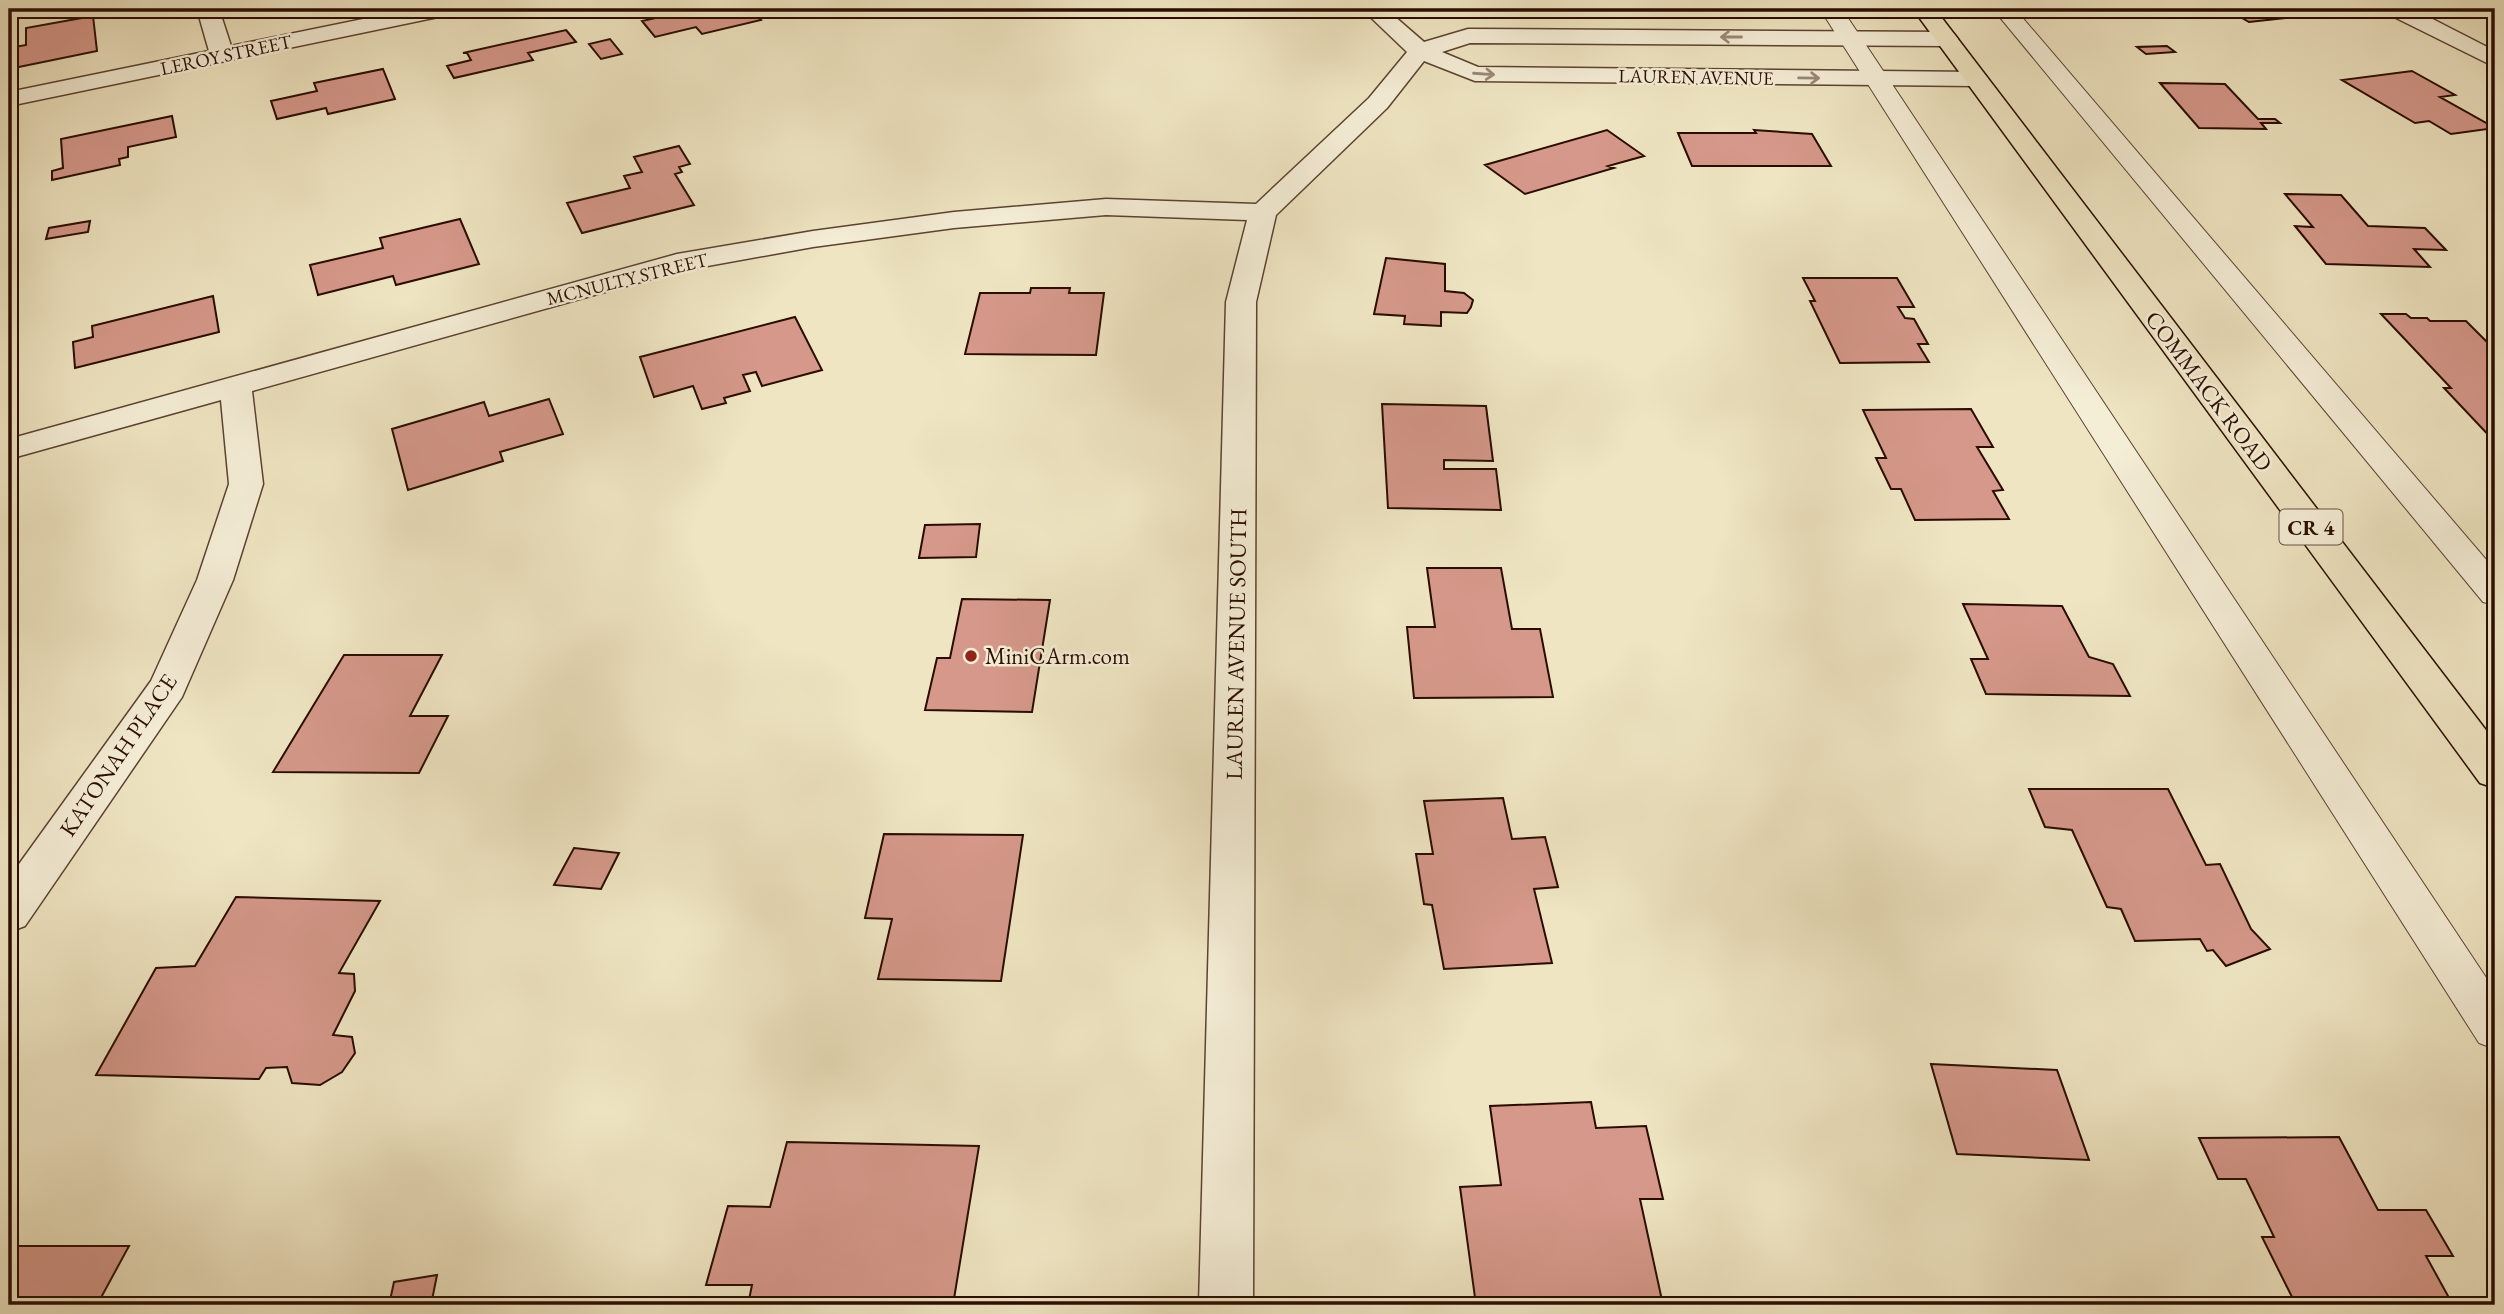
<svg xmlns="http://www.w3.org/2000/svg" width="2504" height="1314" font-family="'EB Garamond',serif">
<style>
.building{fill:#d5988a;stroke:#2a0c00;stroke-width:2}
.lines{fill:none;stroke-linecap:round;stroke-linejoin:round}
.lane-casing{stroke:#5b4230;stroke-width:2}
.street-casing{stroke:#5b4230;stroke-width:3}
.primary-casing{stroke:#2a0c00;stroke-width:3}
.lane{fill:#f5eed7;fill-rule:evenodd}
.street{fill:#f5eed7;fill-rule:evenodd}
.primary{fill:#efe5c2;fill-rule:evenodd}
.oneway{stroke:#9a8876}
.poi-dot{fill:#8f2418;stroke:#f5eed7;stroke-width:2.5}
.labels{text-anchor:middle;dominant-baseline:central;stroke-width:5;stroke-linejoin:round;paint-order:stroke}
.far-street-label{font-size:19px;fill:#2a0c00;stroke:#f5eed7}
.shield{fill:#f5eed7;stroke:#675040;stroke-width:2}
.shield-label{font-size:21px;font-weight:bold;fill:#2a0c00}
.street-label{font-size:23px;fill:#2a0c00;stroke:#f5eed7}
.poi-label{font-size:23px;fill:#2a0c00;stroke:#f5eed7;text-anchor:start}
</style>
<rect width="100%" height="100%" fill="#efe5c2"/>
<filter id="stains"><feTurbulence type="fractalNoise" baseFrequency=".00286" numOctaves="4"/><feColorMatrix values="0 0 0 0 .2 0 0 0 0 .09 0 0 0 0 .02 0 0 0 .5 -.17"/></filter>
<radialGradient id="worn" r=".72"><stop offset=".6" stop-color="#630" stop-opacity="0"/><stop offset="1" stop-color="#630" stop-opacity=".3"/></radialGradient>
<path class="building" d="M 680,9 L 751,9 L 761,20 L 702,34 L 696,27 L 655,37 L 642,21 L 682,12 Z
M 2240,9 L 2301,9 L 2312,15 L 2249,22 L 2230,11 L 2242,10 Z
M 93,16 L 97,51 L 9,69 L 9,48 L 26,45 L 26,28 Z
M 566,30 L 576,42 L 528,53 L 533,60 L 454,78 L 447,66 L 471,60 L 467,53 L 463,53 Z
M 610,39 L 622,54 L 601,59 L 589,44 Z
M 2167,46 L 2175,52 L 2146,54 L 2137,47 Z
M 383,69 L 395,99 L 328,114 L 326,108 L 277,119 L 271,101 L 317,91 L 314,83 Z
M 2412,71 L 2455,95 L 2440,97 L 2495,128 L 2451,134 L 2429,121 L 2415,123 L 2342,80 Z
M 2160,83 L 2225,84 L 2258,119 L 2275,119 L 2280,123 L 2261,123 L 2266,129 L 2199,128 Z
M 172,116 L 176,137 L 128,147 L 128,157 L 119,159 L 120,165 L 52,180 L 52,171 L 63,168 L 61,139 Z
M 1607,130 L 1644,156 L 1608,166 L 1614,168 L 1525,194 L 1485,165 Z
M 1754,130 L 1812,134 L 1831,166 L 1692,166 L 1678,133 L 1756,133 Z
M 679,146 L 690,164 L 679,167 L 682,172 L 675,174 L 694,205 L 582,233 L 567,203 L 630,188 L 624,176 L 642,172 L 634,157 Z
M 2285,194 L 2341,195 L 2368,226 L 2425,228 L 2446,250 L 2414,249 L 2430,267 L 2326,264 L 2295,226 L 2313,227 Z
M 460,219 L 479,264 L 396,285 L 393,276 L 318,295 L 310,265 L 383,248 L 380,238 Z
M 90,221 L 88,232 L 46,239 L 49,228 Z
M 1386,258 L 1445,264 L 1445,291 L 1464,293 L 1473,300 L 1471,307 L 1467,313 L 1441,312 L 1441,326 L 1404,324 L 1405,316 L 1374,314 Z
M 1803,278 L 1897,278 L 1914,307 L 1898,307 L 1905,318 L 1914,319 L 1928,344 L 1918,344 L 1929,362 L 1840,363 L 1810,301 L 1815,301 Z
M 1031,288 L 1070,288 L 1069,293 L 1104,293 L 1096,355 L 965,354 L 980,293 L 1030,293 Z
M 213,296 L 219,332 L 75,368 L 73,342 L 93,337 L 92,326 Z
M 2381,314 L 2406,314 L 2411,318 L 2427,318 L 2430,321 L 2466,321 L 2495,350 L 2495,442 L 2444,388 L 2451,388 Z
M 795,317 L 822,370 L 762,386 L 756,372 L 743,375 L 750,391 L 724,398 L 726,403 L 702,409 L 693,386 L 654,397 L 640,357 Z
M 549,399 L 563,434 L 500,452 L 503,461 L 408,490 L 392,429 L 484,402 L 489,416 Z
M 1382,404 L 1486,406 L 1493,461 L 1444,460 L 1444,469 L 1496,469 L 1501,510 L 1388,508 Z
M 1971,409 L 1993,447 L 1977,447 L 2003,490 L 1993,491 L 2009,519 L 1915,520 L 1901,489 L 1891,489 L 1876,458 L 1886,458 L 1863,410 Z
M 980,524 L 976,557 L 919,558 L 925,525 Z
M 1427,568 L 1501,568 L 1512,629 L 1540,629 L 1553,697 L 1414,698 L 1407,627 L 1435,627 Z
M 962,599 L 1050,600 L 1032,712 L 925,710 L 937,658 L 950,658 Z
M 1963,604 L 2062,606 L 2089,657 L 2113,664 L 2130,696 L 1986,694 L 1971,659 L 1988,659 Z
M 344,655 L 442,655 L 410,716 L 448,716 L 419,773 L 273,772 Z
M 2029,789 L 2168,789 L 2206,865 L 2220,864 L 2251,929 L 2270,949 L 2226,966 L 2213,950 L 2207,951 L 2200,939 L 2135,941 L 2121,909 L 2107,907 L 2072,830 L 2045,827 Z
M 1503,798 L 1512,839 L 1545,837 L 1558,887 L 1534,889 L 1552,963 L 1444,969 L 1432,905 L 1424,904 L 1416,854 L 1433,854 L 1424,801 Z
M 884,834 L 1023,835 L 1001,981 L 878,979 L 892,919 L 865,918 Z
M 574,848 L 619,853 L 601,889 L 554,885 Z
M 236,897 L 380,901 L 339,973 L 354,974 L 355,991 L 333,1035 L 352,1037 L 355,1053 L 342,1072 L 320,1085 L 292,1083 L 287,1067 L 266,1068 L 259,1079 L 96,1075 L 156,968 L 195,966 Z
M 1931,1064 L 2057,1070 L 2089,1160 L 1957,1154 Z
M 1591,1102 L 1596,1128 L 1646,1126 L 1663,1199 L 1640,1199 L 1663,1305 L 1476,1305 L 1460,1187 L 1501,1185 L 1490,1106 Z
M 2339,1137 L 2378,1210 L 2426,1210 L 2453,1256 L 2426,1256 L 2453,1305 L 2369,1305 L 2366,1299 L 2322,1299 L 2325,1305 L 2296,1305 L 2262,1237 L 2274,1237 L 2246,1179 L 2218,1179 L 2199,1138 Z
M 787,1142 L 979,1146 L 953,1305 L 748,1305 L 752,1285 L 706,1285 L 728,1206 L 770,1207 Z
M 9,1246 L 129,1246 L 97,1305 L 9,1305 Z
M 437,1275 L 431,1305 L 389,1305 L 394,1282 Z"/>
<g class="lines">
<g class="lane-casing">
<path id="lane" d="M 1820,9 L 1842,9 L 2495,991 L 2495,1049 L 2479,1043 Z
M 1993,9 L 2015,9 L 2495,570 L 2495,605 L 2483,602 Z"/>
</g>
<g class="street-casing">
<path id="street" d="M 197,9 L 219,9 L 231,46 L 412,9 L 454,9 L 451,14 L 443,16 L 9,106 L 9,92 L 209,51 Z
M 1362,9 L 1386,9 L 1424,42 L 1468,29 L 1946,32 L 1954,34 L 1958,39 L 1954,44 L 1946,46 L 1470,43 L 1442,52 L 1478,67 L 1976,72 L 1984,74 L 1988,79 L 1984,84 L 1976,86 L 1475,81 L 1424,61 L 1387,108 L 1276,215 L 1256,302 L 1253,1305 L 1199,1305 L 1226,302 L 1247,220 L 1106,215 L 954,228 L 813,247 L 680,271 L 252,391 L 263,484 L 233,580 L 182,697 L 25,926 L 9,932 L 9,878 L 151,681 L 197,580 L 229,484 L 221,400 L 9,459 L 9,439 L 677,254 L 813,231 L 954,212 L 1106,199 L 1256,204 L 1369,98 L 1407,52 Z
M 2385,9 L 2413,9 L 2495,51 L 2495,67 L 2388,14 Z"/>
</g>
<g class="primary-casing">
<path id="primary" d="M 1913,9 L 1935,9 L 2495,742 L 2495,788 L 2480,783 Z"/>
</g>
<use href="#lane" class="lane"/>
<use href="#street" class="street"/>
<use href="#primary" class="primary"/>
</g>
<defs><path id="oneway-shaft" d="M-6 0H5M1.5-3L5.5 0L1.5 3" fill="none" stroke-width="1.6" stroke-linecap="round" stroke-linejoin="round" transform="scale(1.75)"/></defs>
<g class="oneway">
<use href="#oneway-shaft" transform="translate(1731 37) rotate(-180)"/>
<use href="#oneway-shaft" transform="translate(1484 74) rotate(4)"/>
<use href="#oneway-shaft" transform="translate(1809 78) rotate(1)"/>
</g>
<circle class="poi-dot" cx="971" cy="656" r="7"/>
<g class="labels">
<g class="far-street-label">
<text transform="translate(226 55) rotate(-12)">LEROY STREET</text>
<text transform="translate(1696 77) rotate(1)">LAUREN AVENUE</text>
<text transform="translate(627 279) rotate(-14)">MCNULTY STREET</text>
</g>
<rect class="shield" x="2279.5" y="509.5" width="63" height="35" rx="5"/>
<g class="shield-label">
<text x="2311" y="527">CR 4</text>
</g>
<g class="street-label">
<text transform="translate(2209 391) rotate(53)">COMMACK ROAD</text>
<text transform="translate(1236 644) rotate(-89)">LAUREN AVENUE SOUTH</text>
<text transform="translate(118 755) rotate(-56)">KATONAH PLACE</text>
</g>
<g class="poi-label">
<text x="985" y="656">MiniCArm.com</text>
</g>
</g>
<rect width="2504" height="1314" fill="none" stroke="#efe5c2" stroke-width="35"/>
<rect x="10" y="10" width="2483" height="1293" fill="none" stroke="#2a0c00" stroke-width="3.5"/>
<rect x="18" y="18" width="2469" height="1279" fill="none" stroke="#2a0c00" stroke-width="2"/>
<rect width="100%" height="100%" filter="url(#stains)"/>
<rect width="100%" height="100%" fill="url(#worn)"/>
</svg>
